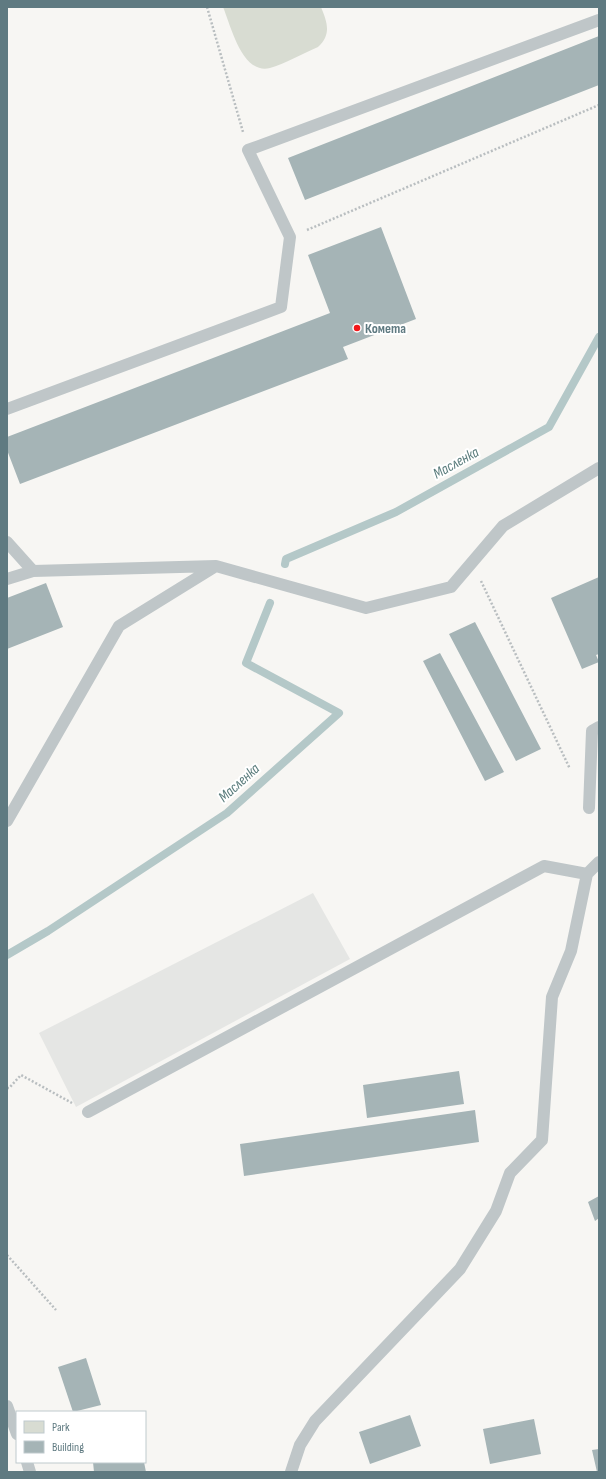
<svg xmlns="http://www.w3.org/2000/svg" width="606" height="1479" font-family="'Sofia Sans Condensed',sans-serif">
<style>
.built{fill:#e5e6e4}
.green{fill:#d8dcd2}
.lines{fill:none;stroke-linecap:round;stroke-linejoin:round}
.stream{stroke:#b4c8c8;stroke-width:8}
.building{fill:#a5b4b6}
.path{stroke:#b9bec0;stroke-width:2.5;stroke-dasharray:2 2;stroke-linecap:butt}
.service{stroke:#bfc6c8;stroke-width:12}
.poi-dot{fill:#f3171a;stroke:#fff;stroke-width:1.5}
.labels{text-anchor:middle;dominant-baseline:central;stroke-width:4;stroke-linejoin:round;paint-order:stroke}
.poi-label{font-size:14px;font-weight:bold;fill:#5f7a81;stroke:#fff;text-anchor:start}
.water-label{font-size:15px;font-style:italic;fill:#5a7c7c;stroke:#fff}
</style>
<rect width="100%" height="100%" fill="#f7f6f3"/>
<path class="built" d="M 313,893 L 350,959 L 76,1107 L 39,1033 Z"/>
<path class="green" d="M 223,7 L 321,7 C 327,22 332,34 318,47 C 304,53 284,64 270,68 C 242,75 231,26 223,7 Z"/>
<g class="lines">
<path class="stream" d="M 285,564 L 286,559 L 396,512 L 549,427 L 599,337
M 7,955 L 48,931 L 227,813 L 339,713 L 246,663 L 270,603"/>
</g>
<path class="building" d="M 599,36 L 599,85 L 305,200 L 288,158 Z
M 381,227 L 416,319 L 343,347 L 348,359 L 20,484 L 7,450 L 7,437 L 330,313 L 308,255 Z
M 599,577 L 599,654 L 596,655 L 599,662 L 582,669 L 551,598 Z
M 46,583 L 63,627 L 7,649 L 7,598 Z
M 475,622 L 541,749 L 516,761 L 449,634 Z
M 440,653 L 504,772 L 485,781 L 423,661 Z
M 459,1071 L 464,1104 L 367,1118 L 363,1085 Z
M 475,1110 L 479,1142 L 244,1176 L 240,1144 Z
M 599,1196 L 599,1218 L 595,1221 L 588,1202 Z
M 86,1358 L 101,1405 L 73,1412 L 58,1367 Z
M 410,1415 L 421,1446 L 370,1464 L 359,1432 Z
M 534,1419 L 541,1454 L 490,1464 L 483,1429 Z
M 599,1449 L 599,1472 L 597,1472 L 592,1450 Z
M 93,1462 L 144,1462 L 146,1472 L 94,1472 Z"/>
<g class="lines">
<path class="path" d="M 207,7 L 243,132
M 307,230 L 599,105
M 481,581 L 570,769
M 7,1088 L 9,1088 L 21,1075 L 72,1103
M 7,1255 L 56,1310"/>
<path class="service" d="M 7,409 L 281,307 L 290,237 L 248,150 L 599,20
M 7,542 L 33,571
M 7,579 L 33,571 L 216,566 L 366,608 L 451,587 L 503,526 L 599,468
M 589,808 L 592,731 L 599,727
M 7,821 L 119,626 L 216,566
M 88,1112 L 544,866 L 587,874
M 7,1406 L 17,1434
M 27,1462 L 30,1472
M 291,1472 L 300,1445 L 315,1421 L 460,1269 L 496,1211 L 510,1173 L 542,1140 L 552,997 L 571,951 L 587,874 L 599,862"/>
</g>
<circle class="poi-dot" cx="357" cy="328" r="4"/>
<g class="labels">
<g class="poi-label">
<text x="365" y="328">Комета</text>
</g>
<g class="water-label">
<text transform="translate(456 463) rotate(-29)">Масленка</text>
<text transform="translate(239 783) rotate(-42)">Масленка</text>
</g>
</g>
<rect width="606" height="1479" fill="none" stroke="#5f7a81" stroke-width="16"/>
<rect x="16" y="1411" width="130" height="52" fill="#ffffff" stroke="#bfcacd"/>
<rect x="24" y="1421" width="20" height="12" fill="#d8dcd2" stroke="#bfcacd"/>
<text x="52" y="1431" font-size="12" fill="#5f7a81">Park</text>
<rect x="24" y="1441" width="20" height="12" fill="#a5b4b6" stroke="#bfcacd"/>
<text x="52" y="1451" font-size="12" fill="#5f7a81">Building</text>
</svg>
